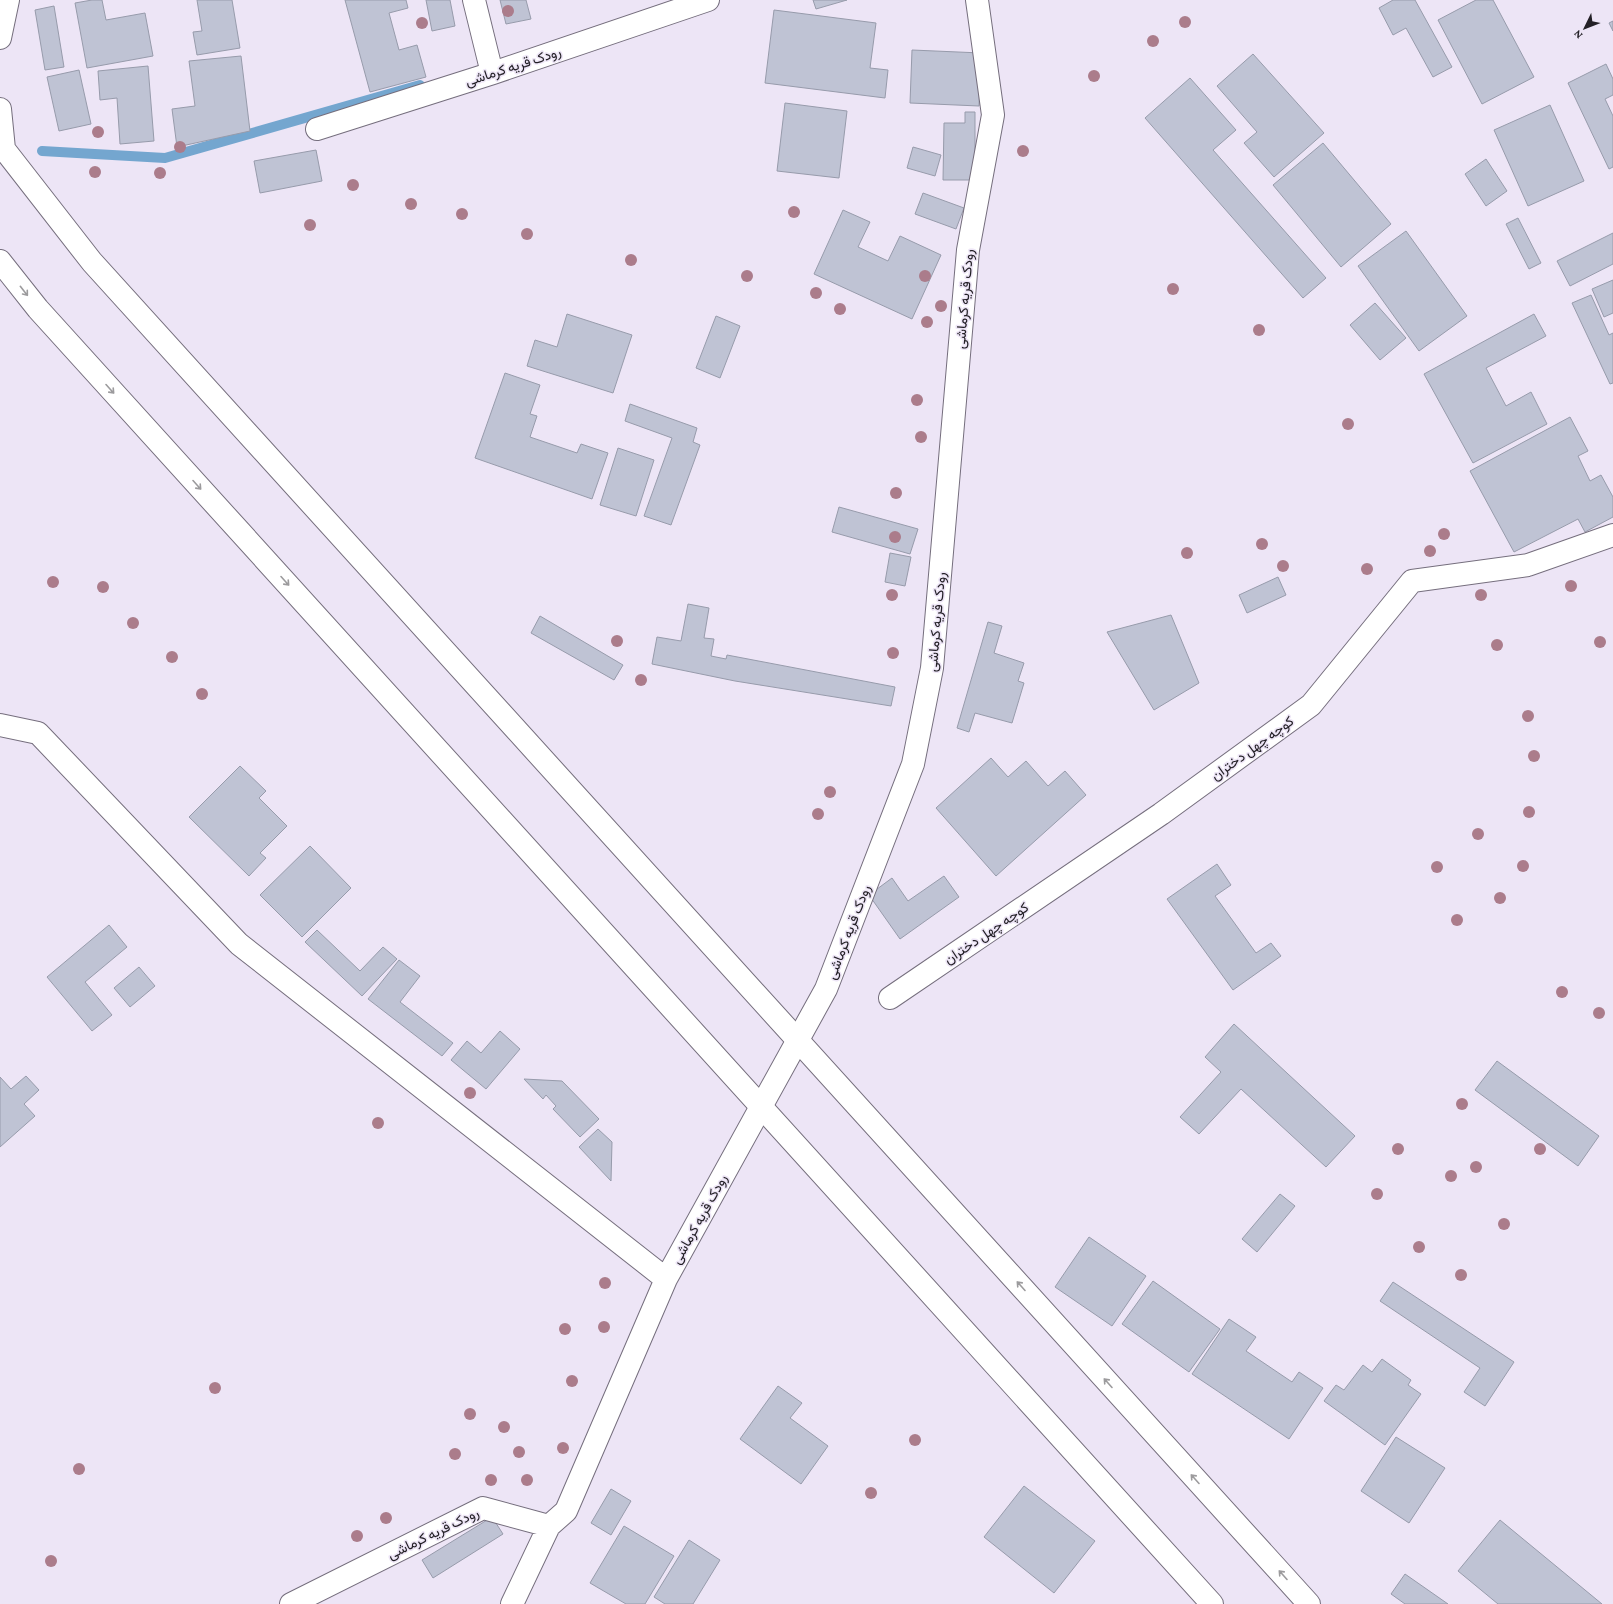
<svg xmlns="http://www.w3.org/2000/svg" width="1613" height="1604" font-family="'Crimson Pro',Vazirmatn,serif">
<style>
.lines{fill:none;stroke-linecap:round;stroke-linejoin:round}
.stream{stroke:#74a6cf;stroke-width:10}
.building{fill:#bfc3d4;stroke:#979bab}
.minor-casing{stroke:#756e7d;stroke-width:24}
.tertiary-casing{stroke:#756e7d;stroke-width:24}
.minor{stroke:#fff;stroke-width:22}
.tertiary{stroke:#fff;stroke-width:22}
.tree{fill:#ab7c8b}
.oneway{stroke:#9c9b9d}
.labels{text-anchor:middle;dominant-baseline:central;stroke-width:3;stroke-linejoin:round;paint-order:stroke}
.street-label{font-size:14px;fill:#232026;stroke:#ede5f6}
</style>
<rect width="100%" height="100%" fill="#ede5f6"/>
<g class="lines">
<path class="stream" d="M 42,151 L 165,158 L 420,85"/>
</g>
<path class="building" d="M 92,0 L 102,0 L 106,20 L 145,13 L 153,56 L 87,68 L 75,3 Z
M 197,0 L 232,0 L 240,48 L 197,55 L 193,32 L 202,31 Z
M 345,0 L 406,0 L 408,8 L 389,13 L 399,50 L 417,45 L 426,77 L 370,92 Z
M 426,0 L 450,0 L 455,26 L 432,31 Z
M 500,0 L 526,0 L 531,19 L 506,24 Z
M 813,0 L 847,0 L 816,9 Z
M 1393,0 L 1415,0 L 1452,67 L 1433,77 L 1406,28 L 1393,35 L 1379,8 Z
M 1476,0 L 1493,0 L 1534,77 L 1482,104 L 1438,20 Z
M 54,6 L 64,67 L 45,70 L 35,10 Z
M 774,10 L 876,23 L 870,68 L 888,70 L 885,98 L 765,83 Z
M 1613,21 L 1613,31 L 1609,23 Z
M 912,50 L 981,53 L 979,106 L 910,103 Z
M 1253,54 L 1324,133 L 1274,177 L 1244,143 L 1257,132 L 1217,86 Z
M 241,56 L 250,131 L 177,147 L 172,109 L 195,106 L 189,61 Z
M 1606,64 L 1613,79 L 1613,95 L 1605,99 L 1613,116 L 1613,167 L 1609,169 L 1568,83 Z
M 148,66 L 154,141 L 120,144 L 117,98 L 100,100 L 98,71 Z
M 79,70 L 91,124 L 59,131 L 47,77 Z
M 1190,78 L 1236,130 L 1213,150 L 1326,278 L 1303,298 L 1145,118 Z
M 785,103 L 847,111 L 839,178 L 777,171 Z
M 1550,105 L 1584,181 L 1528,206 L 1494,130 Z
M 965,112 L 975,112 L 975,180 L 943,180 L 944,123 L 965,123 Z
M 1323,143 L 1391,224 L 1341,267 L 1273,185 Z
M 913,147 L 941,155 L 935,176 L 907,168 Z
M 316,150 L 322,181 L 260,193 L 254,161 Z
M 1486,159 L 1507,191 L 1486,206 L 1465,174 Z
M 923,193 L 964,208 L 956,229 L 915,214 Z
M 843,210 L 870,222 L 858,247 L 888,261 L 900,236 L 941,255 L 912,319 L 814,274 Z
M 1518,218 L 1541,263 L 1529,269 L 1506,224 Z
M 1406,231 L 1467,316 L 1419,351 L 1358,266 Z
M 1613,233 L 1613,264 L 1570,286 L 1557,261 Z
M 1613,280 L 1613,313 L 1604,317 L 1592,289 Z
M 1591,295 L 1609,335 L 1613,333 L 1613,383 L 1610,384 L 1572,303 Z
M 1375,303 L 1406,338 L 1380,360 L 1350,325 Z
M 567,314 L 632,335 L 613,393 L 527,366 L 535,340 L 557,347 Z
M 1534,314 L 1546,336 L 1486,368 L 1506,406 L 1531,392 L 1547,424 L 1473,463 L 1424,374 Z
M 716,316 L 740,326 L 720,378 L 696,368 Z
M 505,373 L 540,385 L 530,414 L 537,416 L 530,437 L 577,453 L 581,444 L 608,453 L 592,499 L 475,458 Z
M 630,404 L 697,428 L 693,442 L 700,445 L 671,525 L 644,516 L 672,438 L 625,421 Z
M 1570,417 L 1588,451 L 1578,456 L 1590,481 L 1601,475 L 1613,497 L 1613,517 L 1585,532 L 1578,519 L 1514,552 L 1470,471 Z
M 618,448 L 654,460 L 636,516 L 600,505 Z
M 839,507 L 918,529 L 910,554 L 832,532 Z
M 890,553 L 911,557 L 905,586 L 885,582 Z
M 1278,577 L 1286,595 L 1247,613 L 1239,595 Z
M 688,604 L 709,608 L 704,638 L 714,639 L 711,656 L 726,659 L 727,655 L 895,687 L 891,706 L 735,681 L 652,664 L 657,637 L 681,641 Z
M 1171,615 L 1199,683 L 1154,710 L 1107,632 Z
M 540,616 L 623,665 L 614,680 L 531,633 Z
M 988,622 L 1002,626 L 994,653 L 1024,663 L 1018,681 L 1024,683 L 1012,723 L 975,713 L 969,732 L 957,728 Z
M 991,758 L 1008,777 L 1026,761 L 1048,786 L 1065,771 L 1086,795 L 996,876 L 936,808 Z
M 240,766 L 266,791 L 259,798 L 287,826 L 260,853 L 266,858 L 249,876 L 189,817 Z
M 310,846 L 351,888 L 302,937 L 260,895 Z
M 1217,864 L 1231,885 L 1215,896 L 1256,953 L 1271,943 L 1281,956 L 1233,990 L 1167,899 Z
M 944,876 L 959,897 L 900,939 L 869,895 L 892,878 L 908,901 Z
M 109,925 L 127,947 L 85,982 L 112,1015 L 92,1031 L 47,977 Z
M 317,930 L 360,971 L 383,947 L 397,959 L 362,996 L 305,942 Z
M 399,960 L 420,976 L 400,1002 L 453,1043 L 442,1056 L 368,999 Z
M 139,967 L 155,986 L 130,1007 L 114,988 Z
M 1234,1024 L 1355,1136 L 1326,1167 L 1241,1089 L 1199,1134 L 1180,1117 L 1221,1072 L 1205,1057 Z
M 500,1031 L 520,1049 L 486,1089 L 451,1060 L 467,1041 L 481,1053 Z
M 1497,1061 L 1599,1136 L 1578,1166 L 1475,1090 Z
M 26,1076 L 39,1090 L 24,1104 L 35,1116 L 0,1147 L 0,1077 L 11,1089 Z
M 524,1079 L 562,1081 L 599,1119 L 580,1137 L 553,1109 L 556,1106 L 546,1095 L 543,1099 Z
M 598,1129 L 612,1142 L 611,1181 L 579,1147 Z
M 1280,1194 L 1295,1206 L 1257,1252 L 1242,1239 Z
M 1089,1237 L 1146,1276 L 1112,1326 L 1055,1287 Z
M 1153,1281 L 1220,1329 L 1189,1372 L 1122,1324 Z
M 1393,1282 L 1514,1362 L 1485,1406 L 1464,1392 L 1480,1368 L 1380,1301 Z
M 1229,1319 L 1256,1337 L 1246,1351 L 1292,1382 L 1299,1372 L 1323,1388 L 1289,1439 L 1192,1374 Z
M 1382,1359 L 1411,1380 L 1408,1385 L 1421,1394 L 1385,1445 L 1324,1401 L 1336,1385 L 1344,1390 L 1363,1365 L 1372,1372 Z
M 778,1386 L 802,1403 L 790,1418 L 828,1446 L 801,1484 L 740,1439 Z
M 1396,1437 L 1445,1468 L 1409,1523 L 1361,1491 Z
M 1024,1486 L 1095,1541 L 1054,1593 L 984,1537 Z
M 611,1489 L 631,1501 L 611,1535 L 591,1523 Z
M 492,1517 L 503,1534 L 433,1578 L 422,1560 Z
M 1500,1520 L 1602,1604 L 1498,1604 L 1458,1571 Z
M 624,1526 L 674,1556 L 645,1604 L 626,1604 L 590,1583 Z
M 689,1540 L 720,1560 L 693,1604 L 665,1604 L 654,1597 Z
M 1405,1574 L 1448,1604 L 1405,1604 L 1391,1594 Z"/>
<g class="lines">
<g class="minor-casing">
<path id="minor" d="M 474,0 L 490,65 L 493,73
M 317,129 L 493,73 L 708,0
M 0,725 L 38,733 L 239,944 L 666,1279
M 890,998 L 1161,814 L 1311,705 L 1412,581 L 1528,565 L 1613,535
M 291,1604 L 483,1508 L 549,1526 L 566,1511 L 666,1279 L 826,989 L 913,764 L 932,668 L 968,250 L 993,115 L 977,0
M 512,1604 L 549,1526"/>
</g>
<g class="tertiary-casing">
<path id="tertiary" d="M 0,38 L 8,0
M 0,109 L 4,149 L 92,262 L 1309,1604
M 0,261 L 38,309 L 1212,1604"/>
</g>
<use href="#minor" class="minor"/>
<use href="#tertiary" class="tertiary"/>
</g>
<g class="tree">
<circle cx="508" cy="11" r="6"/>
<circle cx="1185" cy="22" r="6"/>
<circle cx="422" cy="23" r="6"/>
<circle cx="1153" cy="41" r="6"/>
<circle cx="1094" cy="76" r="6"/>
<circle cx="98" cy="132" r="6"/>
<circle cx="180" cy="147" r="6"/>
<circle cx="1023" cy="151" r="6"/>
<circle cx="95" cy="172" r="6"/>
<circle cx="160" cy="173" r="6"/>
<circle cx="353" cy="185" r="6"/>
<circle cx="411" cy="204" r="6"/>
<circle cx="794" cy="212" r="6"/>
<circle cx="462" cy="214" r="6"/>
<circle cx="310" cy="225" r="6"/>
<circle cx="527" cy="234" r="6"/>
<circle cx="631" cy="260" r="6"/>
<circle cx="747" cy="276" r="6"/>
<circle cx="925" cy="276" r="6"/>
<circle cx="1173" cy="289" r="6"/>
<circle cx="816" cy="293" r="6"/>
<circle cx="941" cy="306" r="6"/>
<circle cx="840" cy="309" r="6"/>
<circle cx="927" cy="322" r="6"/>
<circle cx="1259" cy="330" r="6"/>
<circle cx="917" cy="400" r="6"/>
<circle cx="1348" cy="424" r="6"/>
<circle cx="921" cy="437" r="6"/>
<circle cx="896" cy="493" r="6"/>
<circle cx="1444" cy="534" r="6"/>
<circle cx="895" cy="537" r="6"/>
<circle cx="1262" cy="544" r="6"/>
<circle cx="1430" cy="551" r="6"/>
<circle cx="1187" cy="553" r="6"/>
<circle cx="1283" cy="566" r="6"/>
<circle cx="1367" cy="569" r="6"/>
<circle cx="53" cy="582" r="6"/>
<circle cx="1571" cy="586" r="6"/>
<circle cx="103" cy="587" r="6"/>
<circle cx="892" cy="595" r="6"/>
<circle cx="1481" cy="595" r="6"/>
<circle cx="133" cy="623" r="6"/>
<circle cx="617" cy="641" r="6"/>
<circle cx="1600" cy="642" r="6"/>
<circle cx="1497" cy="645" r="6"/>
<circle cx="893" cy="653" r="6"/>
<circle cx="172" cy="657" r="6"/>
<circle cx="641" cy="680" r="6"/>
<circle cx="202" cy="694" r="6"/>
<circle cx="1528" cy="716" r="6"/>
<circle cx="1534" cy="756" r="6"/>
<circle cx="830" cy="792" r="6"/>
<circle cx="1529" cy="812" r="6"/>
<circle cx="818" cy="814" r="6"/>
<circle cx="1478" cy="834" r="6"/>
<circle cx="1523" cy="866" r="6"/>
<circle cx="1437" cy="867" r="6"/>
<circle cx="1500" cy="898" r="6"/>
<circle cx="1457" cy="920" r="6"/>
<circle cx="1562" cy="992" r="6"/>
<circle cx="1599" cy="1013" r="6"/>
<circle cx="470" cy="1093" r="6"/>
<circle cx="1462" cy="1104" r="6"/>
<circle cx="378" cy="1123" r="6"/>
<circle cx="1398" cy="1149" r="6"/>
<circle cx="1540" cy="1149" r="6"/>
<circle cx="1476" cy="1167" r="6"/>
<circle cx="1451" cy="1176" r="6"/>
<circle cx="1377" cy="1194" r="6"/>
<circle cx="1504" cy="1224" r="6"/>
<circle cx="1419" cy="1247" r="6"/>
<circle cx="1461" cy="1275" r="6"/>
<circle cx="605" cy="1283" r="6"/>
<circle cx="604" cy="1327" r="6"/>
<circle cx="565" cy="1329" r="6"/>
<circle cx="572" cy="1381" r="6"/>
<circle cx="215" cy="1388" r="6"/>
<circle cx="470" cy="1414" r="6"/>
<circle cx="504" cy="1427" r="6"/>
<circle cx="915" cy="1440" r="6"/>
<circle cx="563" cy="1448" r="6"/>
<circle cx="519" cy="1452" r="6"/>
<circle cx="455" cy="1454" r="6"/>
<circle cx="79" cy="1469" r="6"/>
<circle cx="491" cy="1480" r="6"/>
<circle cx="527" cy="1480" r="6"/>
<circle cx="871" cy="1493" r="6"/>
<circle cx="386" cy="1518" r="6"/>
<circle cx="357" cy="1536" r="6"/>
<circle cx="51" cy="1561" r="6"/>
</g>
<defs><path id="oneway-shaft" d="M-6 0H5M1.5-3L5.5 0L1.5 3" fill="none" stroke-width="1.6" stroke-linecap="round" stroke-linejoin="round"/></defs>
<g class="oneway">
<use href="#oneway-shaft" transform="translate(24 291) rotate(52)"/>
<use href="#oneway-shaft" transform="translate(110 389) rotate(48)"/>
<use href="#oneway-shaft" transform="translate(197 485) rotate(48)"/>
<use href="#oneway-shaft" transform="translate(285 581) rotate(48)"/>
<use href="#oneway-shaft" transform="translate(1021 1286) rotate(-132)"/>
<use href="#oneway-shaft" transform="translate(1108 1383) rotate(-132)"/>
<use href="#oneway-shaft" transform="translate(1195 1479) rotate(-132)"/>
<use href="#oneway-shaft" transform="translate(1283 1575) rotate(-132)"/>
</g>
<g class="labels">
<g class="street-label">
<text transform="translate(513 66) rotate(-18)">رودک قریه کرماشی</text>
<text transform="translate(964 299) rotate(-85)">رودک قریه کرماشی</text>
<text transform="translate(936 622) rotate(-85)">رودک قریه کرماشی</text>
<text transform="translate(1252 748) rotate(-36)">کوچه چهل دختران</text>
<text transform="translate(848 932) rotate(-69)">رودک قریه کرماشی</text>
<text transform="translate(986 933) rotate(-34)">کوچه چهل دختران</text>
<text transform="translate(699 1219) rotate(-61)">رودک قریه کرماشی</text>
<text transform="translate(433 1533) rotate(-26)">رودک قریه کرماشی</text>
</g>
</g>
<g transform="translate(1585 28) rotate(227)" stroke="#ede5f6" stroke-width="3" paint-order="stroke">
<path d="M0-3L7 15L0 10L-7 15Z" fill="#232026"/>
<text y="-6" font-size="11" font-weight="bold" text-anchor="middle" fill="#232026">N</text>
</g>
</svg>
